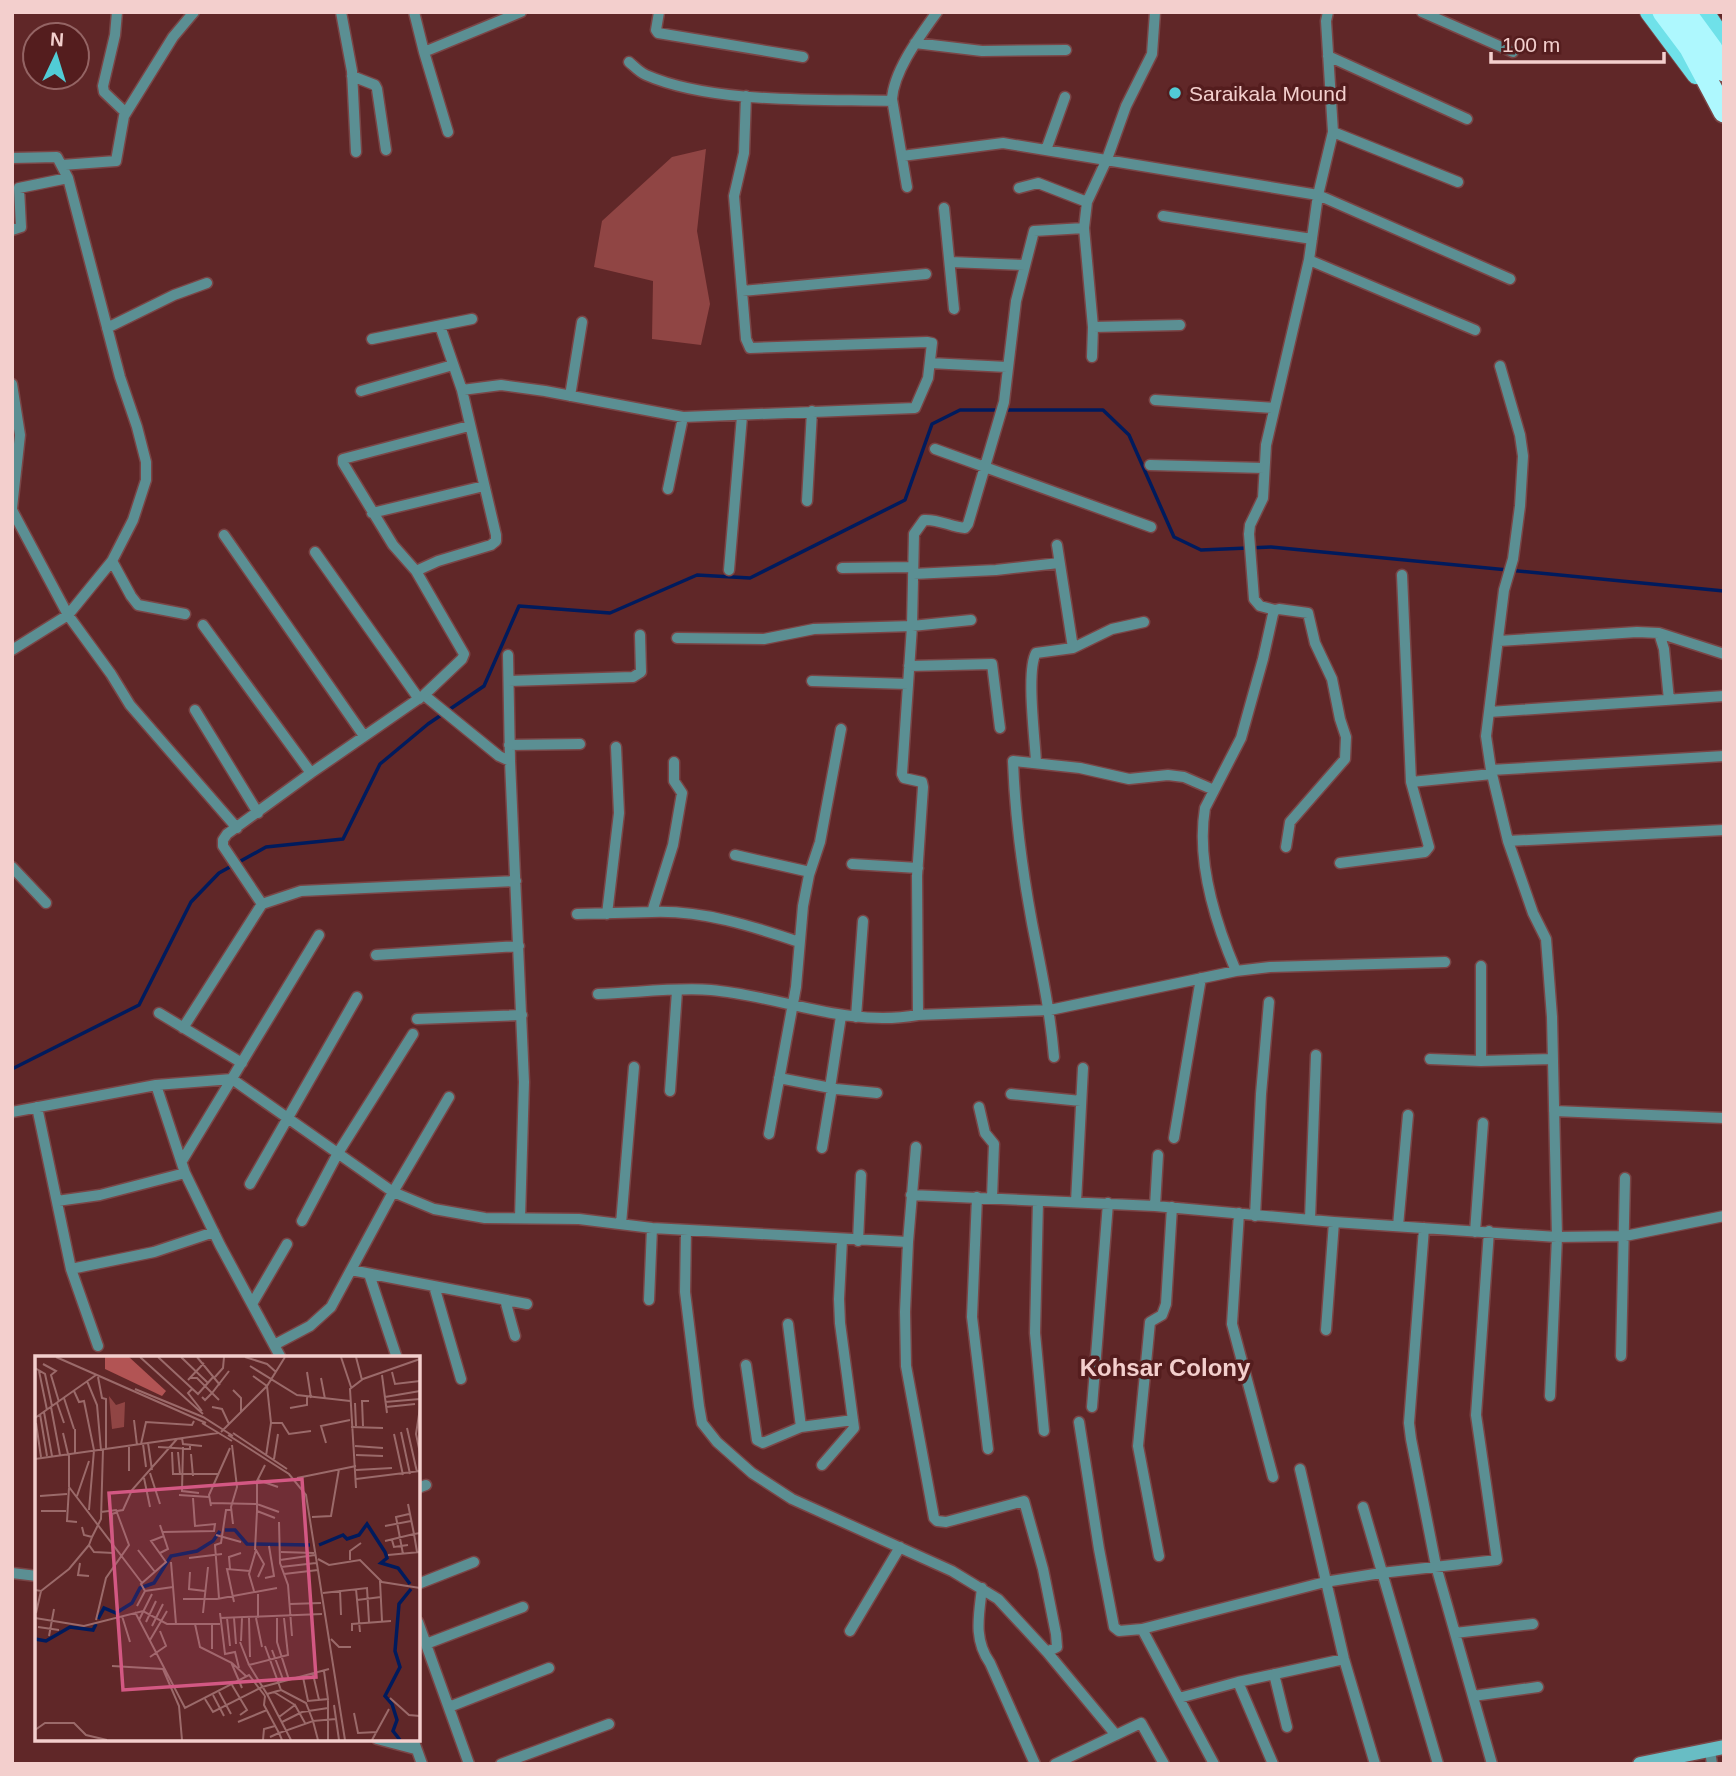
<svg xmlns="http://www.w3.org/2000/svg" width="1736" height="1776" font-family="Arial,sans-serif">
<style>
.green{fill:#904544}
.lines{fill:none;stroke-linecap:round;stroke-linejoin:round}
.stream{stroke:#001b5d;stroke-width:3.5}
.street-casing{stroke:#7a4546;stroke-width:13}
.secondary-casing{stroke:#7a4546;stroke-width:17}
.primary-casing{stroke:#7a4546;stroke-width:20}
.highway-casing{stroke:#7a4546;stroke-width:24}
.street{stroke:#5b8f93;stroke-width:10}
.secondary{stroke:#68bdc4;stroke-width:14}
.primary{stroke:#6fe1e9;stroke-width:18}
.highway{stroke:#aef8fe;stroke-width:21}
.poi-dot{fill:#51ccd5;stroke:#541d1e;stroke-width:2.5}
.labels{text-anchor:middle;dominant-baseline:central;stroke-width:7;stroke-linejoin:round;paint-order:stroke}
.poi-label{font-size:21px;fill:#f3cfcd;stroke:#541d1e;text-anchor:start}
.quarter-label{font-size:24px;font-weight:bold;fill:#f3cfcd;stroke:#541d1e}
.inset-river{fill:none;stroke:#001b5d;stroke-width:3.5}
.inset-road{fill:none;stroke:#9b6a6a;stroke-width:2}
.view{fill:#d35883;fill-opacity:0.15;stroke:#d35883;stroke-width:3.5}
.inset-edge{fill:none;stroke:#f3cfcd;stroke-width:3.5}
</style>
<rect width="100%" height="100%" fill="#602728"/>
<path class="green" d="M 706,149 L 697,231 L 710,304 L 701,345 L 652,339 L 653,281 L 594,267 L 602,221 L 672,157 Z"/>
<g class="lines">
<path class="stream" d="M 12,1069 L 139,1005 L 191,902 L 219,873 L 266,847 L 343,839 L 380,764 L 428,724 L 484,686 L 519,606 L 610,613 L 697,575 L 750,578 L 905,500 L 932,424 L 960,410 L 1103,410 L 1129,435 L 1174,537 L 1201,550 L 1271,547 L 1724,591"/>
<g class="street-casing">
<path id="street" d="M 117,12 L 115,35 L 103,86 L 104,92 L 126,113
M 341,12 L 352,71 L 356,152
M 414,12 L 424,52 L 448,132
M 659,12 L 656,30 L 658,33 L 803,57
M 1328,12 L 1326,21 L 1333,132 L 1318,195 L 1309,260 L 1475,330
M 1422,12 L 1513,52
M 915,43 L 982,51 L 1066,50
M 424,52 L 521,12
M 1328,56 L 1467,119
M 629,62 C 634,66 639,72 646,75 C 712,104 820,99 892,101
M 352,76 L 375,85 L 377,89 L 386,150
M 1333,132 L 1458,182
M 1046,150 L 1065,97
M 902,156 L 1003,143 L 1318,195 L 1510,279
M 12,158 L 57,157 L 68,178 L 120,377 L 137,427 L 146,462 L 146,480 L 133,520 L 112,561 L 68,615 L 12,650
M 62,165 L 116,161 L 124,116 L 173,37 L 194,12
M 907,187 L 892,99 C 894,70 920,36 937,12
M 1019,188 L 1038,183 L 1087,202
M 944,208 L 954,309
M 1163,216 L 1312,239
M 12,230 L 21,227 L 19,188 L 68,178
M 950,262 L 1025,265
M 742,291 L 926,274
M 1093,327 L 1180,325
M 107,328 L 174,295 L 207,283
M 372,339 L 472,319
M 1092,357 L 1093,327 L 1084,228 L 1087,202 L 1107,159 L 1126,106 L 1152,54 L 1155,12
M 930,363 L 1007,367
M 1500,366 L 1520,435 L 1523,456 L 1520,506 L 1513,559 L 1504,590 L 1486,736 L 1491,770 L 1508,841 L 1533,913 L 1546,939 L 1552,1017 L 1557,1237 L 1550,1396
M 12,384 L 20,435 L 12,508
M 462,390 L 501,385 L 545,391 L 683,417 L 915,408 L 928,378 L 932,343 L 927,342 L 750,348 L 746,339 L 734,196 L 744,153 L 746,96
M 361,391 L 453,365
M 570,396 L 582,322
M 1155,400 L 1274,408
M 935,449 L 1151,527
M 1150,465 L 1264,468
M 668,489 L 683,417
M 807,501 L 812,411
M 12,510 L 68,615 L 111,674 L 130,705 L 237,828
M 372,513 L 484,486
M 224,535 L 364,736
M 1057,545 L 1073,648
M 315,552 L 419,699
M 112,561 L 131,596 L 138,605 L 185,614
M 842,568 L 913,567
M 729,570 L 742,416
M 416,571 L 438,561 L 491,545 L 496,541 L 496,535 L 462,390 L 440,326
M 913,574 L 996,570 L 1059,563
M 1275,610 L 1260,606 L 1254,599 L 1249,534 L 1250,525 L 1263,498 L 1266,445 L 1309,260
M 203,625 L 311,773
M 1659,633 L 1664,649 L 1669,700
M 677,638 L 764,639 L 814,629 L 912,626 L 971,620
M 1499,641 L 1637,632 L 1659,633 L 1724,654
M 508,655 L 510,761 L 524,1082 L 520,1218
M 909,666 L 992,664 L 1000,728
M 509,681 L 633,677 L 641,672 L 640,635
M 812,681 L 908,684
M 424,695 L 499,756 L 510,761
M 195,710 L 258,813
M 1489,712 L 1724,696
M 509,745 L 580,744
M 674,762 L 674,781 L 682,793 L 673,845 L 652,912 C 702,910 752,926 799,942
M 1036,762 C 1035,739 1026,671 1036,653 L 1073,648 L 1112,629 L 1144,622
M 1491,770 L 1724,756
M 1411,782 L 1492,774
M 1508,841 L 1724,830
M 735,855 L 810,872
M 1340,863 L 1425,852 L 1429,847 L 1411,782 L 1402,575
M 852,864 L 918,868
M 12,867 L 46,903
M 262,904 L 223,846 L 223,840 L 227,834 L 311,773 L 424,695 L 462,659 L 464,654 L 416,571 L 393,545 L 343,463 L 343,459 L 469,426
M 577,914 L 652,912
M 607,914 L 619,813 L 616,747
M 376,955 L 519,946
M 1481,966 L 1481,1061
M 1236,971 C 1215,922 1196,862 1205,808 L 1241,738 L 1263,659 L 1273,614 L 1275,610 L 1279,609 L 1308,613 L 1315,643 L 1332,679 L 1340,719 L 1346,737 L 1345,759 L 1290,822 L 1286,847
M 598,994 C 634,993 676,987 711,990 C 781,996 846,1028 918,1015 L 1050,1010 L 1236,971 L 1270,967 L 1445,962
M 159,1013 L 242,1063
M 918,1015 L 917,876 L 923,787 L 922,782 L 904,778 L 902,774 L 912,626 L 914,534 L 924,520 C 939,519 951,527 965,528 L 968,524 L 1004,402 L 1016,301 L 1034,231 L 1084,228
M 856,1017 L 863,921
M 417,1019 L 522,1015
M 183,1028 L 262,904 L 301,891 L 516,881
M 1054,1057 C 1050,1010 1041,969 1032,923 C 1022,869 1015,816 1013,761 L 1080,768 L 1129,779 L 1168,775 L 1184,777 L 1214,790
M 1430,1059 L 1481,1061 L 1553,1059
M 779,1078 L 836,1089 L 877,1093
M 156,1085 L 185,1173 L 220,1245 L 281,1358
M 830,1088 L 841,1016
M 670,1091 L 677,991
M 1011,1094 L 1081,1101
M 37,1107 L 71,1269 L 98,1346
M 979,1107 L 985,1133 L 994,1144 L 992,1198
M 1554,1111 L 1724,1118
M 12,1112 L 156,1085 L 232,1079 L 393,1192 L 434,1209 L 485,1218 L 579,1219 L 652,1228 L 908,1242
M 769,1134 L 796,987 L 803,906 L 809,875 L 820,842 L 841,729
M 1174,1138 L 1201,978
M 916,1147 L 908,1242 L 905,1312 L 906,1366 L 934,1518 L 937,1521 L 946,1522 L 1024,1501 L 1043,1569 L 1056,1634 L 1057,1647 L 1047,1652
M 822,1148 L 832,1088
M 182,1161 L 319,935
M 250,1184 L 357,997
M 911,1195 L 1155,1206 L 1334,1222 L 1557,1237 L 1625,1236 L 1724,1216
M 977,1197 L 972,1317 L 988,1449
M 57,1201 L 100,1195 L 185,1173
M 1038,1201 L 1035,1333 L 1044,1431
M 1076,1202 L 1083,1068
M 1155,1206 L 1158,1155
M 1239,1213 L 1232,1324 L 1273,1477
M 1255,1216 L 1261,1094 L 1269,1002
M 1310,1219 L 1316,1055
M 302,1221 L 338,1153 L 413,1034
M 621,1224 L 634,1067
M 1398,1226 L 1408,1115
M 1424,1228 L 1409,1423 L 1411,1439 L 1436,1566 L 1492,1764
M 686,1230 L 685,1292 L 699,1406 L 702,1423 L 717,1442 L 752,1473 L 792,1499 L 952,1571 L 998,1599 L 1047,1652 L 1116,1735
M 1475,1232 L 1483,1123
M 858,1241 L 861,1175
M 71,1269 L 154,1252 L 214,1232
M 351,1270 L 527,1304
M 369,1274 L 397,1358
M 434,1286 L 461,1379
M 505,1300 L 515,1336
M 649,1300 L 652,1228
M 252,1304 L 287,1244
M 788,1324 L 801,1427
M 1326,1330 L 1334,1222
M 274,1345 L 310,1326 L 331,1307 L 393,1192 L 449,1097
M 1621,1356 L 1625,1178
M 746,1365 L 757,1440 L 763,1443 L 801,1427 L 853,1420
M 1092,1407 L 1108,1203
M 1079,1422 L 1099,1549 L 1114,1627 L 1119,1631 L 1142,1629
M 822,1465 L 854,1428 L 840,1323 L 839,1299 L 842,1240
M 1300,1469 L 1344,1659 L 1375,1764
M 418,1488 L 426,1485
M 1363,1507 L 1438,1764
M 1159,1556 L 1138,1446 L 1150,1322 L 1162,1315 L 1166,1304 L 1172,1207
M 12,1573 L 37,1576
M 418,1584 L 474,1562
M 982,1588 C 979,1615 973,1639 990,1663 L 1035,1764
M 418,1622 L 469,1764
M 850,1631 L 900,1547
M 1455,1633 L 1533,1624
M 426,1644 L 523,1607
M 1274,1674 L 1287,1727
M 1238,1682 L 1273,1764
M 1473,1696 L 1538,1687
M 1179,1698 L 1238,1682 L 1344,1659
M 449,1707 L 549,1668
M 377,1739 L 415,1749
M 413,1739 L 422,1764
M 1710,1751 L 1712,1764
M 501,1764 L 609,1724
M 1055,1764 L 1141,1723 L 1164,1764
M 1214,1764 L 1142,1629 L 1325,1582 L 1381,1573 L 1497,1560 L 1476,1415 L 1489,1231"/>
</g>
<g class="secondary-casing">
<path id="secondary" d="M 1640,1764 L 1724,1747"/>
</g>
<g class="primary-casing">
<path id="primary" d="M 1649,12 L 1696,75
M 1705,12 L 1724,41"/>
</g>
<g class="highway-casing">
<path id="highway" d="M 1663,12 L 1690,48 L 1724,112
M 1685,12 L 1712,49 L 1724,71"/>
</g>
<use href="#street" class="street"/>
<use href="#secondary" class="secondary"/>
<use href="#primary" class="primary"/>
<use href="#highway" class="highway"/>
</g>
<circle class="poi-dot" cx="1175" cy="93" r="7"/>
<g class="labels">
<g class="poi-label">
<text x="1189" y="93">Saraikala Mound</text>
</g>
<g class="quarter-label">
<text x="1165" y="1367">Kohsar Colony</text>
</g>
</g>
<g transform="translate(35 1356)">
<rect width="385" height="385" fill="#602728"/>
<path d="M 74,40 L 81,49 L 90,46 L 89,71 L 77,73 Z" fill="#904544"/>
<path d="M 70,1 L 94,1 L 131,35 L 127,40 L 70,13 Z" fill="#b25454"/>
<path class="inset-river" d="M 190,174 L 200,174 L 212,188 L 275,189M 284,189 L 308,179 L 312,183 L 324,179 L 332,168 L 350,196 L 352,202 L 346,207 L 363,212 L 375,228M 63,263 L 69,252 L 81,257 L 97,247 L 105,232 L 119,227 L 136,200 L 162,195 L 178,185 L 185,175M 0,283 L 11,285 L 35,271 L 58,274 L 61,268M 365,384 L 358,375 L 362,364 L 357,348 L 350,340 L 365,311 L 360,295 L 364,248 L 376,233"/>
<path class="inset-road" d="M 21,1 L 171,67M 105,1 L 168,58M 123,1 L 163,38 L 179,20M 146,1 L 173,27M 162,1 L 185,29M 210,1 L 232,8 L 241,16M 306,1 L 316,31M 321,1 L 327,24M 8,8 L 21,15 L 16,19 L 24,46M 215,10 L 262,39 L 315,45M 0,12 L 10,18 L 17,50M 4,15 L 12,54M 272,16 L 276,42M 357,16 L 360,28 L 385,25M 347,19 L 352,57M 218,20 L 232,30 L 236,67 L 231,100M 63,21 L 67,42 L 71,43 L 71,93M 180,21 L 188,12 L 189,1M 155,22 L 162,22 L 184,44M 286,22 L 290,43M 153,24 L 169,7M 52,25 L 62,49 L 66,94M 100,33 L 168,61 L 198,80M 157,33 L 153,37 L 167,55M 198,34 L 206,42 L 206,56M 39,35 L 44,46 L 49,45 L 59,94 L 54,154M 167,41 L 170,44 L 177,37 L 194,15M 350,41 L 385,35M 29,42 L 39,73M 350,46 L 385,43M 22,47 L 29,67M 320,47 L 321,70M 16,51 L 25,99M 177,51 L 187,53 L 194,68M 351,51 L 380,48M 255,52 L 272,49 L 272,41M 385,52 L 381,78 L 385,97M 9,56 L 17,100M 5,58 L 12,100M 0,62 L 61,19M 99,64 L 102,89M 1,67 L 6,101M 167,67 L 197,85M 236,67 L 247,67 L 254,78 L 276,75M 328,70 L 327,45 L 334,45M 316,71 L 348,72M 372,72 L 382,116M 186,76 L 232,30 L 250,1M 366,76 L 375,118M 28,77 L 33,98M 198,77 L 252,113M 359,78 L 368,119M 193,79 L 254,118 L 271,139 L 310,384M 147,82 L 148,88 L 167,90M 113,87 L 117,114M 291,87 L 286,70 L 315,64M 106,88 L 111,66 L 157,69 L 159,65M 108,88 L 111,111M 197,89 L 202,131 L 196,151 L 198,168M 320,90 L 348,92M 123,91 L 155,93 L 155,89M 148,91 L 147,135 L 164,137M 137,96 L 138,118 L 184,118M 143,96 L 145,118M 40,97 L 40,73M 34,98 L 34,131 L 107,227M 156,98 L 158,120M 321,99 L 348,100M 0,103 L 183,77M 239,103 L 243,78M 230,109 L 222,125 L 222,155 L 240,162M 321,114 L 357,112M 94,115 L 94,90M 115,117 L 125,148M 109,122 L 115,151M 262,122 L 321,110M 321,123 L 385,115M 223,124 L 243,131M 34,132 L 32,165 L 42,166M 321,132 L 315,33 L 328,23 L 385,3M 144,139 L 174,141M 5,140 L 32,138M 42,140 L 54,105M 176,147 L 222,148 L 244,156M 176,150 L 174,139 L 195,92M 6,155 L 31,155M 82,155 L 88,154 L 97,134 L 142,83M 277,161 L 296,160 L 304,113M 244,166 L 245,207 L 253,229 L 257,280M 350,170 L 376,165M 47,171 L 49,179 L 57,181 L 54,189 L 59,196 L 78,197 L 77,158 L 83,156M 128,176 L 179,175 L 180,168 L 160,170 L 158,142M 181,179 L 206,186M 57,181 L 66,163 L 68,93M 357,184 L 359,191 L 373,189M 350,185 L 379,178 L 373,148M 103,194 L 120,216M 220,194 L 222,155M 246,196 L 279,197M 382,196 L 379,178 L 385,177M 125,197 L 133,193 L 125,169M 368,198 L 361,161 L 374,158M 353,199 L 385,196M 154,202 L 187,198M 283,203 L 294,209 L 325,204 L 347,226 L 385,232M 245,204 L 280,199M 315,204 L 315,195 L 326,187M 136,206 L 141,268M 45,207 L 43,219 L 54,220M 246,211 L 281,207M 195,213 L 194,201 L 206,197M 155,216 L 154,233 L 170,235M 249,218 L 283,214M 230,222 L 239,220 L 234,190M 345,225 L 347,265M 321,233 L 325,276M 0,234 L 6,235 L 34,213 L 54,189M 305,234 L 306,259M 110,235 L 106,228 L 131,206 L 116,185 L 129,180M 219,235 L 214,218 L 221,194 L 229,208 L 223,221M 288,237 L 332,232 L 334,266M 223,238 L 223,262M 184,242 L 180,189 L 186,187 L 191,154 L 196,154M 148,243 L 182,243 L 242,232M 322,244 L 346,241M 199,246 L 192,213 L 215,215M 255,248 L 286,247M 102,250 L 110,235 L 138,231M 100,256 L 150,352 L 214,319 L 230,340M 1,257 L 6,235M 168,257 L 173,211M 185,257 L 190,298 L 200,296 L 204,312M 87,260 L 95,286M 0,262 L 49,270 L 108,255 L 132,268 L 185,268M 185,262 L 287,258M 192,262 L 195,290M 199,262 L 201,288M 214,262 L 215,301M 221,262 L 227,291M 242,262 L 242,286 L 254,324M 61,264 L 71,222 L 94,189 L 81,154 L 66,156M 104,264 L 117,238M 111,266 L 121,245M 160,268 L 165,291 L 197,307 L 212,321M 117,270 L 128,248M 3,271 L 24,274M 317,275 L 317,268 L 356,265M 14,280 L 19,253M 296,283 L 304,291 L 316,291M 115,284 L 132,255M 206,285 L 207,262M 205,286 L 214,309M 230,290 L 246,334 L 271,347 L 278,365 L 301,363M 177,293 L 177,268M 237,294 L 249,326M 115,301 L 131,290 L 125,275M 196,306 L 207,332M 77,310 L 128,313 L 144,350 L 147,384M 278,318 L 284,344M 268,321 L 273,345 L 293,343 L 289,315M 197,329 L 212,354 L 205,359M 246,334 L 232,338 L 214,309 L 253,299 L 249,262M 184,336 L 196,358M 239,336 L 260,349M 232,338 L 256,384M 178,339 L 189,360M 230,340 L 229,349 L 244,377 L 235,381M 355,342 L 374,359 L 385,360M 170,343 L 178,356 L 227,331 L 294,313M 293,343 L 293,384M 299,349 L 304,384M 319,357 L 323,377 L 342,376M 244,361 L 260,349 L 270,367M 203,366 L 232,354M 247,366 L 267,356 L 293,352M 0,374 L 10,367 L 39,367 L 51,379 L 72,384M 228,384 L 229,373 L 240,370M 247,384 L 244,377 L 278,365 L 283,384M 337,384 L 354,353"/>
<path class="view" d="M 267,123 L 281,321 L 88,334 L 74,137 Z"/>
<rect width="385" height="385" class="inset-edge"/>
</g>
<rect width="1736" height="1776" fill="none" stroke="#f3cfcd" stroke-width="28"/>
<g transform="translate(56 56) rotate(4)"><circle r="33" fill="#541d1e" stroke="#946464" stroke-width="2"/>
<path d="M0-5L12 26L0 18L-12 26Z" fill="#51ccd5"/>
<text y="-10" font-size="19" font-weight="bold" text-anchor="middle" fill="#f3cfcd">N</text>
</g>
<path d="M1491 52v10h173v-10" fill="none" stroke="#f3cfcd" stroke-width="3.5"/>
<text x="1502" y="52" font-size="21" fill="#f3cfcd" stroke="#541d1e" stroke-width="5" paint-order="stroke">100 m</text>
</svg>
